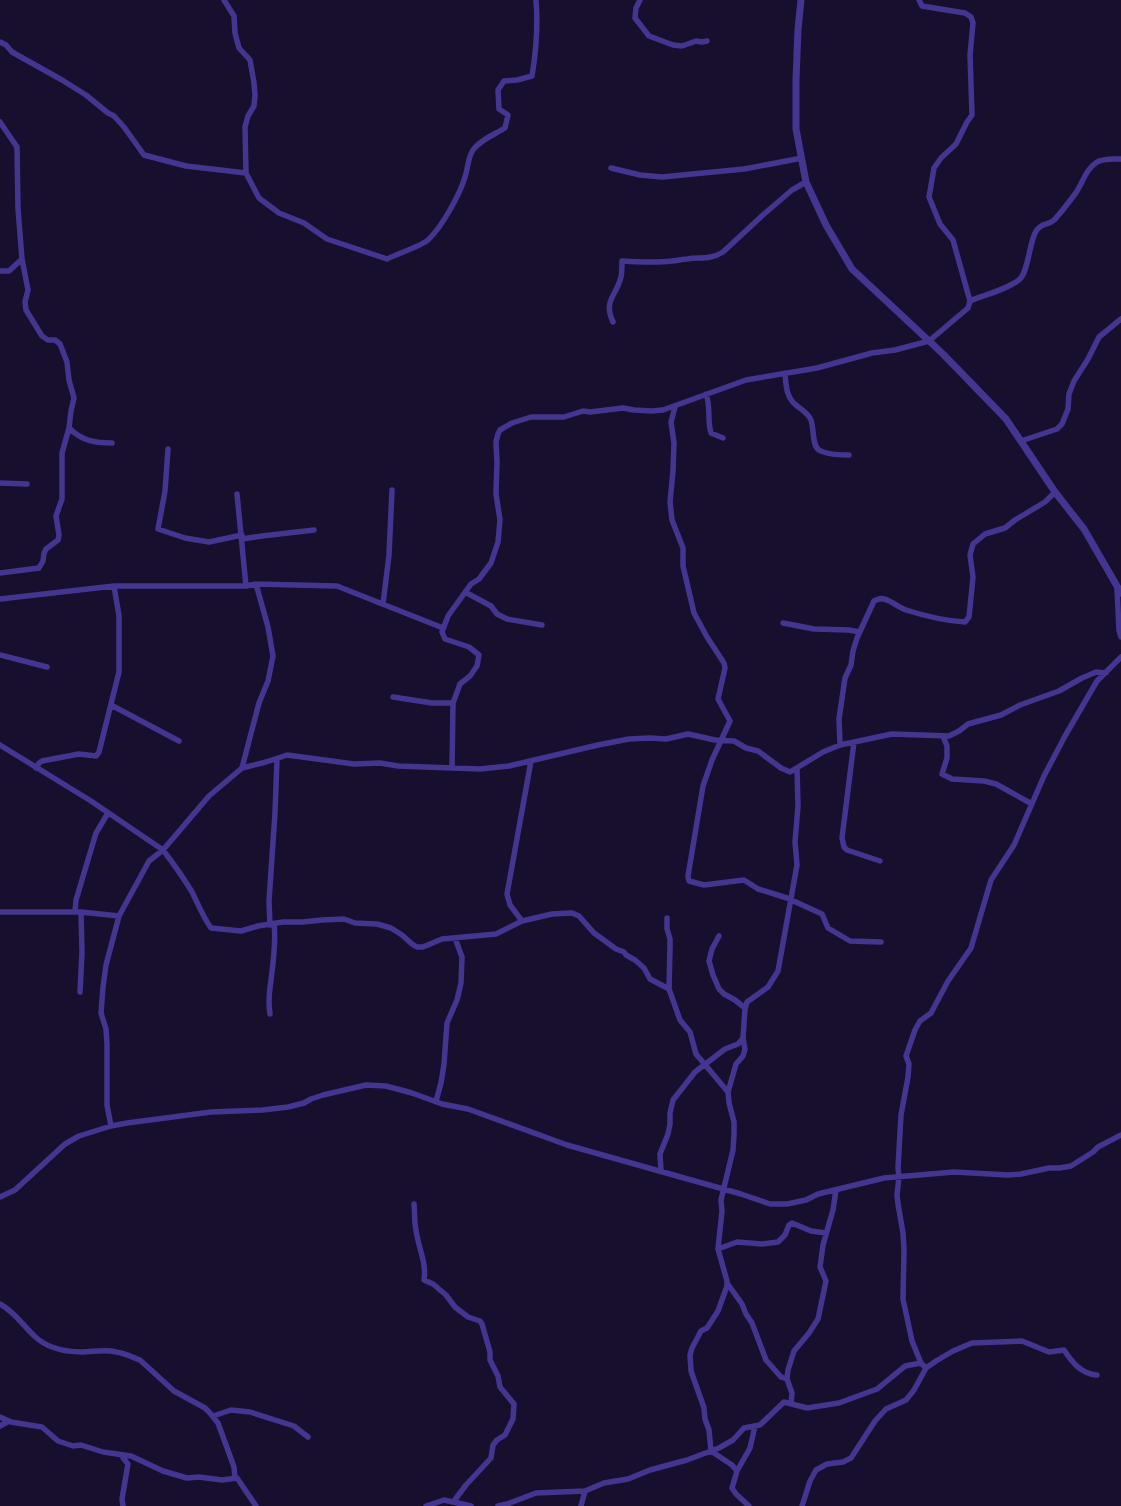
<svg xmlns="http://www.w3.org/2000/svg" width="1121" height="1506" font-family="Barlow,sans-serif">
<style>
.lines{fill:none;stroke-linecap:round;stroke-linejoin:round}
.minor{stroke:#443690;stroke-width:5.5}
.tertiary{stroke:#443690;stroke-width:7}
</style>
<rect width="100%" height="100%" fill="#170f2d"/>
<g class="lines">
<path class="minor" d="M 224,0 L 234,16 L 235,33 L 239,48 L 250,60 L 254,83 L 255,95 L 254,106 L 248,116 L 245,127 L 246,173
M 640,0 L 636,8 L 635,18 L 649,36 L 673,45 L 682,46 L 696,41 L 702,42 L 707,41
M 0,42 L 6,45 L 12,52 L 62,80 L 86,95 L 108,113 L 114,116 L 124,127 L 144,155 L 186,166 L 246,173 L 259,198 L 279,213 L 304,223 L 327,239 L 387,259 C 397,254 421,246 428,240 C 442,227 460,194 465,177 C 468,168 468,157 473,150 C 480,140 495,134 505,128 L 508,115 L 499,109 L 498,90 L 504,81 L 517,80 L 532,76 C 536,52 538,25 536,0
M 0,122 L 17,147 L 18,209 L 22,259 L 28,290 L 25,302 L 26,310 L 42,336 L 48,340 L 55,340 L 60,344 L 67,362 L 69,380 L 74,398 L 71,411 L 69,428 L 62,453 L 62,499 L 56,516 L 59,535 L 58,540 L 46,549 L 44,553 L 43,561 L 39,568 L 0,573
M 611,168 L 640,175 L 662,177 L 744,169 L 802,158
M 0,271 L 9,271 L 22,259
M 970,301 C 984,295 1009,289 1020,279 C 1028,271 1029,246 1035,233 C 1040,222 1050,226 1056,218 C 1063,210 1069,202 1075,194 C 1083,183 1085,170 1097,162 C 1103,158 1114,159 1121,159
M 613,322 C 603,300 616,297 621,277 C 622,272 622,266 622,261 C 638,262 655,263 672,261 C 677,261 682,259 687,259 C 701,257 710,260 723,252 L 764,214 L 792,190 L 806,182
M 785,373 C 786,385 786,397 796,405 C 802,410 808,413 811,420 C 814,428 812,446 819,450 C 827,455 840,455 849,455
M 706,394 C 711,407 707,421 711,433 L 723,438
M 675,407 L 671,422 L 674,443 L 673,471 L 670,502 L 672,520 L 683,548 L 683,566 L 694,613 L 707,637 L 724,663 L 725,668 L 718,699 L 730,721 L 712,760 L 703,786 L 688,876 L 689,881 L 704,885 L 744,880 L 758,889 L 787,898 L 822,914 L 828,928 L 850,941 L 881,942
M 69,428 C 82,441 95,443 112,443
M 1021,441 L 1057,429 L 1062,424 L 1068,409 L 1069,394 L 1074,381 L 1088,359 L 1099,337 L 1121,319
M 168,449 L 165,491 L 158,529 L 185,538 L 209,542 L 242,535
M 0,483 L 27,484
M 237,494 L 246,586
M 242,539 L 262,536 L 314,530
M 1117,588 L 1119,630 L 1121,637
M 465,592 L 491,606 L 497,614 L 507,619 L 542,625
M 0,599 L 114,586 L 246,586 L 256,584 L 337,586 L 443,628
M 383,604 L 389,555 L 392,490
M 783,623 L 814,629 L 849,630 L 860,632
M 0,655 L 47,667
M 393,697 L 432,703 L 453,703
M 111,705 L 179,741
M 943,736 L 947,746 L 947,758 L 942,774 L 952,779 L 984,781 L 996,784 L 1032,804
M 854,742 L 842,838 L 844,847 L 847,850 L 880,861
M 0,745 L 91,801 L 163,850 L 209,796 L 242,768 L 266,762 L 287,755 L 354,764 L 380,763 L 398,766 L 480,769 L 509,766 L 598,745 L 629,739 L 650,738 L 666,739 L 688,734 L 715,740 L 734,741 L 746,748 L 758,751 L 781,768 L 790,772 L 823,752 L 840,745 L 892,734 L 949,736 L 959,731 L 968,724 L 1001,715 L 1020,705 L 1059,691 L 1082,678 L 1096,672 L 1106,673
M 840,745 L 839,719 L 845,678 L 851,665 L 853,651 L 857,638 L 874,601 C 878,599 880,598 884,599 C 892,601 898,607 906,610 C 925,616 946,621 965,622 L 969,617 L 973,577 L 970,555 L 973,544 L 985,534 L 1005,528 L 1015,520 L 1045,502 L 1055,492
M 36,768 L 39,763 L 42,761 L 79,754 L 96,756 L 99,752 L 119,672 L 119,616 L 114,586
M 242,768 L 259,703 L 268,681 L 273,656 L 268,627 L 256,584
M 452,768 L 453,703 L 460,684 L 470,676 L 477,666 L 479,655 L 469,647 L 445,639 L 442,632 L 448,616 L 471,584 L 479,579 L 491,563 L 498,542 L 500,520 L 496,494 L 497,462 L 496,442 L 498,434 L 500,430 L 512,423 L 531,417 L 564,417 L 583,411 L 590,412 L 623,408 L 634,410 L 652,411 L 663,410 L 746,380 L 817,368 L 872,353 L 895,350 L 929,341 L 968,308 L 970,301 L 953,240 L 940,224 L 929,197 L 934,168 L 941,158 L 956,144 L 967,122 L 972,115 L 970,55 L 973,23 L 971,17 L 965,13 L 922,6 L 919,0
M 0,912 L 81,912 L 119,916
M 75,912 L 76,900 L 96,833 L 108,813
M 667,918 L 667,929 L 670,939 L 670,947 L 669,989 L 680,1020 L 690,1032 L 696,1054 L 728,1092 L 729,1103 L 734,1122 L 734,1135 L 733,1150 L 721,1200 L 722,1211 L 718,1249
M 522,921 L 510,905 L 507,894 L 531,761
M 270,925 L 269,901 L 275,813 L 277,759
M 719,936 L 712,949 L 709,961 L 713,975 L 719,989 L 724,994 L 735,1000 L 745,1008
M 80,992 L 82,952 L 81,912
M 270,1014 C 268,1002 269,992 271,980 C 273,965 276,939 274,924
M 728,1092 L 736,1064 L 743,1056 L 745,1049 L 743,1038 L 745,1009 L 747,1002 L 768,987 L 778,971 L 797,865 L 795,842 L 798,806 L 797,768
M 436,1101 L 441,1083 L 444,1064 L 447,1023 L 457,1000 L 461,983 L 462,957 L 455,938
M 111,1126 L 107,1105 L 107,1044 L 106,1029 L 101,1013 L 103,987 L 106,965 L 119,916 L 149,861 L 163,850 C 173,863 183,877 192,892 C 198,904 203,917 211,928 L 241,931 L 258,926 L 283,922 L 303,922 L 322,920 L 344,919 L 355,923 L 377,924 L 391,928 L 402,935 L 412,944 L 417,947 L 423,947 L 442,939 L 496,934 L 522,921 L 552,914 L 572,913 L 579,916 L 594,933 L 616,949 L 624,952 L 626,955 L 635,960 L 644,968 L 650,979 L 669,989
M 661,1171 L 660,1154 L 668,1134 L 670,1124 L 670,1113 L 673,1100 L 695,1072 L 725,1049 L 738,1044 L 743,1038
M 0,1197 L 15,1190 L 65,1144 L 79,1136 L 111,1126 L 127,1123 L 211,1112 L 263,1110 L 288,1107 L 304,1103 L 311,1099 L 323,1095 L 366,1085 L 386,1086 L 412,1093 L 442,1104 L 468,1109 L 567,1145 L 741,1194 L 770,1204 L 787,1204 L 806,1200 L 818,1194 L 884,1178 L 954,1172 L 1008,1175 L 1021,1174 L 1049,1168 L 1059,1168 L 1071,1166 L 1093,1152 L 1098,1147 L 1121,1135
M 414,1204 C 415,1213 414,1222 416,1230 C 418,1247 427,1263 424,1280 L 433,1284 L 446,1295 L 455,1307 L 468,1317 L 480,1321 L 482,1324 L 490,1352 L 490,1360 L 498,1376 L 500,1387 L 514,1404 L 513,1419 L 505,1435 L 497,1440 L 493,1445 L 491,1458 L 466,1485 L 454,1501
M 727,1283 L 742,1304 L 746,1314 L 752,1323 L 766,1360 L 781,1377 L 787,1379
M 0,1304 C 21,1315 29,1339 52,1347 C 60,1350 73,1352 82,1352 C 93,1352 105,1349 116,1352 C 124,1353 132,1357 140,1360 L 174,1391 L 205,1408 L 210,1413 L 218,1423 L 234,1467 L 235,1478
M 921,1363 L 912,1341 L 903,1299 L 904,1250 L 903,1233 L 898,1204 L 897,1195 L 899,1177 L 898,1168 L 901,1115 L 908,1077 L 909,1064 L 906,1056 L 915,1030 L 920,1021 L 931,1013 L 948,981 L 971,948 L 991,880 L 1014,845 L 1044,776 L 1065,736 L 1097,681 L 1121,657
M 791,1403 L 792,1393 L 787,1379 L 788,1370 L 794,1351 L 809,1333 L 818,1319 L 826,1281 L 820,1267 L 823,1245 L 833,1210 L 836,1190
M 213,1416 L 231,1410 L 250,1412 L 294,1426 L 308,1437
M 0,1417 L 11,1422 L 42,1427 L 58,1441 L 73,1446 L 81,1445 L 103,1452 L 131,1456 L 163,1471 L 187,1478 L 199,1477 L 222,1480 L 237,1478 L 256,1506
M 0,1426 L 9,1421
M 737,1471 L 750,1448 L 755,1426
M 123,1506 L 122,1499 L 128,1464 L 123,1458 L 124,1455
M 426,1506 L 444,1500 L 471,1506
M 498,1506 L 507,1504 L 536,1493 L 585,1491 L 604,1483 L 628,1479 L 650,1470 L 687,1460 L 719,1448 L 733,1440 L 744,1428 L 760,1425 L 784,1402 L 807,1408 L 839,1403 L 877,1389 L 905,1366 L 921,1363 L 926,1368
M 581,1506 L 585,1491
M 749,1506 L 736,1494 L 732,1488 L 737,1471 L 732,1465 L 711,1451 L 709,1430 L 705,1419 L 704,1408 L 691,1371 L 690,1355 L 692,1348 L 701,1331 L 707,1328 L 718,1311 L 727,1286 L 727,1281 L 718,1249 L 737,1242 L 762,1244 L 778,1242 L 785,1235 L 789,1225 L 792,1223 L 811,1231 L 826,1233
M 802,1506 L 810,1481 L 816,1470 L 827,1464 L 843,1462 L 851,1458 L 875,1421 L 886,1409 L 906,1400 L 914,1390 L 926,1368 L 936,1361 L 953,1351 L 972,1343 L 1022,1341 L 1049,1352 L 1064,1350 C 1072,1362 1081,1374 1097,1375"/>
<path class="tertiary" d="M 801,0 L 798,29 L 796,80 L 796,129 L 806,182 L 826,225 L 852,269 L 943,354 L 1006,419 L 1055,492 L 1084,529 L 1121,593"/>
</g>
</svg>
